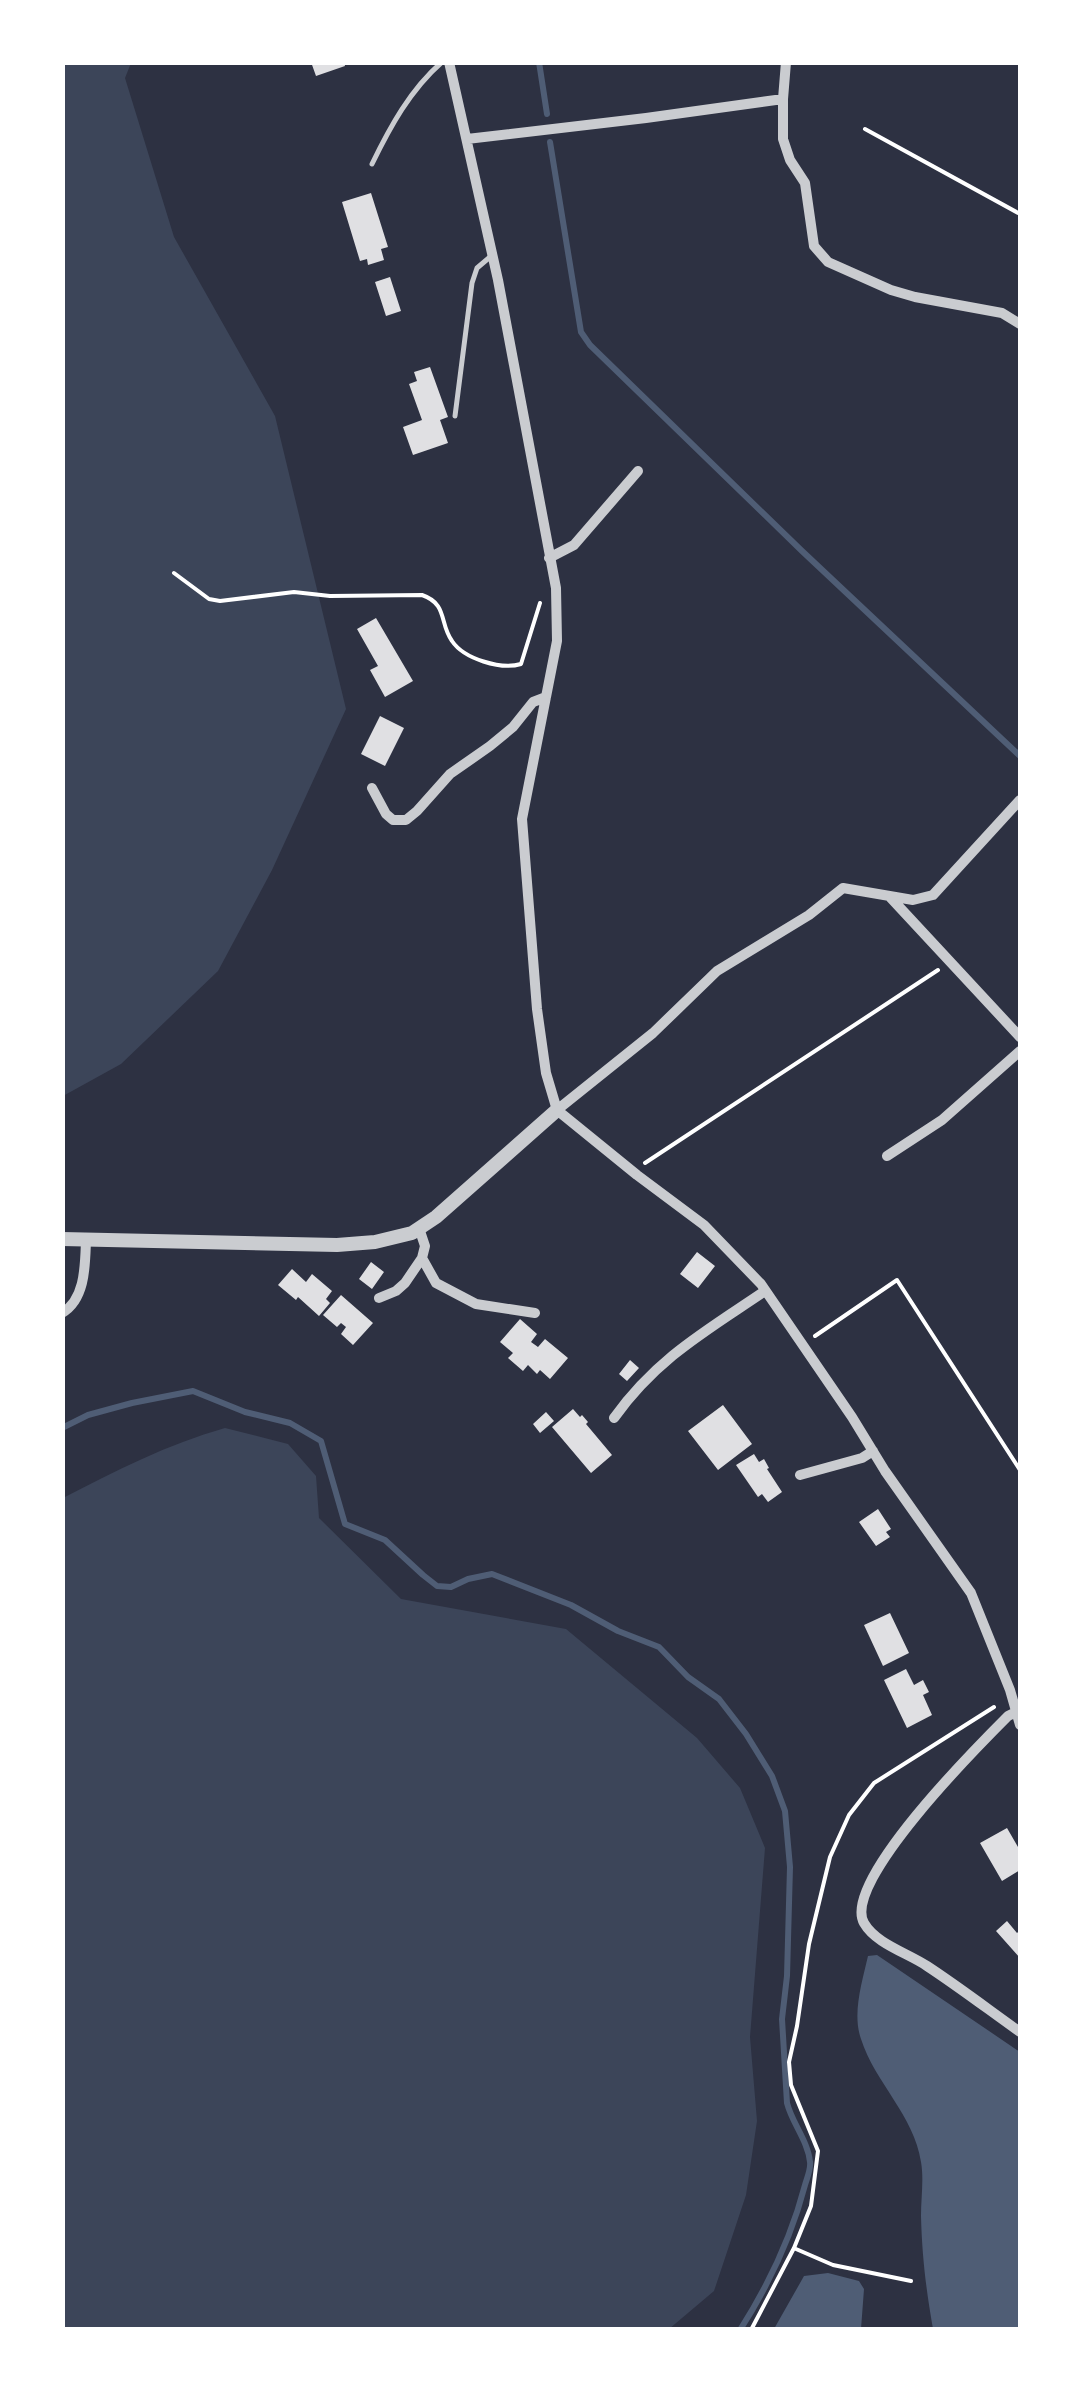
<svg xmlns="http://www.w3.org/2000/svg" width="1083" height="2392" font-family="'Crimson Pro',serif">
<style>
.green{fill:#3c4559}
.water{fill:#4f5d75}
.lines{fill:none;stroke-linecap:round;stroke-linejoin:round}
.stream{stroke:#4f5d75;stroke-width:6}
.building{fill:#e0e0e3}
.path{stroke:#fff;stroke-width:4}
.service{stroke:#caccd0;stroke-width:5}
.minor{stroke:#caccd0;stroke-width:10}
.tertiary{stroke:#caccd0;stroke-width:14}
</style>
<rect width="100%" height="100%" fill="#2d3142"/>
<path class="green" d="M 63,63 L 131,63 L 125,78 L 174,237 L 275,416 L 346,709 L 272,870 L 218,971 L 121,1064 L 63,1096 Z
M 225,1428 L 288,1444 L 316,1476 L 319,1518 L 401,1599 L 566,1629 L 697,1738 L 740,1788 L 765,1848 L 750,2037 L 757,2121 L 746,2195 L 714,2291 L 669,2329 L 63,2329 L 63,1498 C 115,1471 168,1444 225,1428 Z"/>
<path class="water" d="M 877,1955 L 1020,2052 L 1020,2329 L 933,2329 C 926,2289 922,2256 921,2216 C 921,2198 924,2179 921,2162 C 914,2115 875,2083 861,2039 C 852,2014 862,1982 868,1956 Z
M 828,2273 L 859,2281 L 864,2289 L 861,2329 L 774,2329 L 804,2276 Z"/>
<g class="lines">
<path class="stream" d="M 539,62 L 547,114
M 550,142 L 581,332 L 590,345 L 802,551 L 1020,756
M 62,1428 L 88,1415 L 132,1403 L 193,1391 L 245,1412 L 290,1423 L 321,1441 L 345,1524 L 385,1540 L 423,1575 L 437,1586 L 451,1587 L 468,1579 L 492,1574 L 571,1605 L 618,1631 L 659,1647 L 688,1677 L 719,1699 L 746,1734 L 772,1776 L 785,1811 L 790,1867 L 787,1976 L 782,2019 L 787,2103 C 792,2123 808,2141 810,2162 C 811,2169 807,2178 805,2185 C 792,2235 768,2286 740,2330"/>
</g>
<path class="building" d="M 311,62 L 344,62 L 345,66 L 316,76 Z
M 371,193 L 388,247 L 381,249 L 384,260 L 368,265 L 367,259 L 360,261 L 342,202 Z
M 390,277 L 401,311 L 386,316 L 375,282 Z
M 430,367 L 448,417 L 440,420 L 448,443 L 413,455 L 403,427 L 422,420 L 409,384 L 417,381 L 414,372 Z
M 376,618 L 413,681 L 385,697 L 370,670 L 378,666 L 357,629 Z
M 380,716 L 404,728 L 385,766 L 361,754 Z
M 697,1252 L 715,1266 L 698,1288 L 680,1274 Z
M 371,1262 L 384,1272 L 372,1289 L 359,1279 Z
M 292,1269 L 306,1282 L 312,1274 L 332,1291 L 326,1299 L 330,1303 L 319,1316 L 298,1297 L 296,1300 L 278,1285 Z
M 341,1295 L 373,1323 L 353,1345 L 341,1334 L 346,1327 L 341,1323 L 337,1327 L 323,1315 Z
M 520,1319 L 537,1334 L 531,1342 L 538,1347 L 545,1339 L 568,1358 L 550,1379 L 540,1370 L 537,1374 L 528,1365 L 523,1371 L 508,1358 L 513,1353 L 500,1342 Z
M 630,1360 L 639,1368 L 627,1381 L 619,1374 Z
M 723,1405 L 752,1444 L 718,1470 L 688,1431 Z
M 573,1409 L 580,1417 L 582,1415 L 588,1422 L 586,1424 L 612,1455 L 591,1473 L 552,1427 Z
M 546,1412 L 554,1421 L 540,1433 L 533,1424 Z
M 754,1454 L 759,1462 L 764,1459 L 769,1468 L 767,1469 L 782,1492 L 768,1502 L 762,1494 L 758,1497 L 736,1465 Z
M 878,1509 L 891,1529 L 886,1532 L 890,1537 L 876,1546 L 859,1522 Z
M 890,1613 L 909,1653 L 883,1666 L 864,1625 Z
M 906,1669 L 914,1685 L 923,1680 L 929,1692 L 923,1695 L 932,1715 L 907,1728 L 884,1680 Z
M 1007,1828 L 1018,1847 L 1020,1846 L 1020,1870 L 1002,1881 L 980,1843 Z
M 1007,1921 L 1017,1933 L 1020,1930 L 1020,1958 L 996,1931 Z"/>
<g class="lines">
<path class="path" d="M 865,129 L 1020,214
M 174,573 L 209,599 L 220,601 L 294,592 L 330,596 L 422,595 C 448,604 439,623 452,641 C 464,659 501,670 521,664 L 540,603
M 645,1163 L 938,970
M 815,1336 L 897,1280 L 1020,1470
M 796,2249 L 833,2265 L 911,2281
M 751,2330 L 794,2248 L 811,2206 L 818,2151 L 791,2085 L 789,2062 L 797,2026 L 809,1944 L 830,1857 L 849,1815 L 874,1783 L 994,1707"/>
<path class="service" d="M 372,164 C 390,127 410,90 442,62
M 455,416 L 472,283 L 477,268 L 490,257"/>
<path class="minor" d="M 449,62 L 498,280 L 556,588 L 557,641 L 522,819 L 537,1009 L 546,1073 L 557,1110 L 637,1175 L 704,1225 L 761,1284 L 852,1417 L 885,1471 L 971,1593 L 1010,1690 L 1020,1725
M 786,62 L 783,99 L 783,139 L 790,160 L 805,183 L 814,246 L 828,262 L 891,290 L 915,297 L 1002,313 L 1020,324
M 467,139 L 646,118 L 783,99
M 549,558 L 574,545 L 638,471
M 372,788 L 386,814 L 393,820 L 406,820 L 417,811 L 450,774 L 490,746 L 513,727 L 533,702 L 546,697
M 890,897 L 1020,1037
M 557,1110 L 653,1033 L 717,971 L 809,915 L 843,888 L 913,900 L 933,895 L 1020,800
M 887,1156 L 942,1120 L 1020,1051
M 422,1258 L 436,1283 L 476,1304 L 535,1313
M 379,1298 L 396,1291 L 405,1283 L 422,1258 L 425,1246 L 419,1228
M 62,1313 C 86,1299 85,1264 86,1240
M 614,1418 C 657,1358 706,1331 765,1291
M 800,1475 L 862,1458 L 873,1451
M 1016,1712 L 1008,1716 C 978,1746 841,1883 864,1923 C 876,1944 908,1953 927,1966 C 959,1987 989,2010 1020,2032"/>
<path class="tertiary" d="M 62,1239 L 337,1245 L 375,1242 L 412,1233 L 436,1217 L 557,1110"/>
</g>
<rect width="1083" height="2392" fill="none" stroke="#ffffff" stroke-width="130"/>
</svg>
